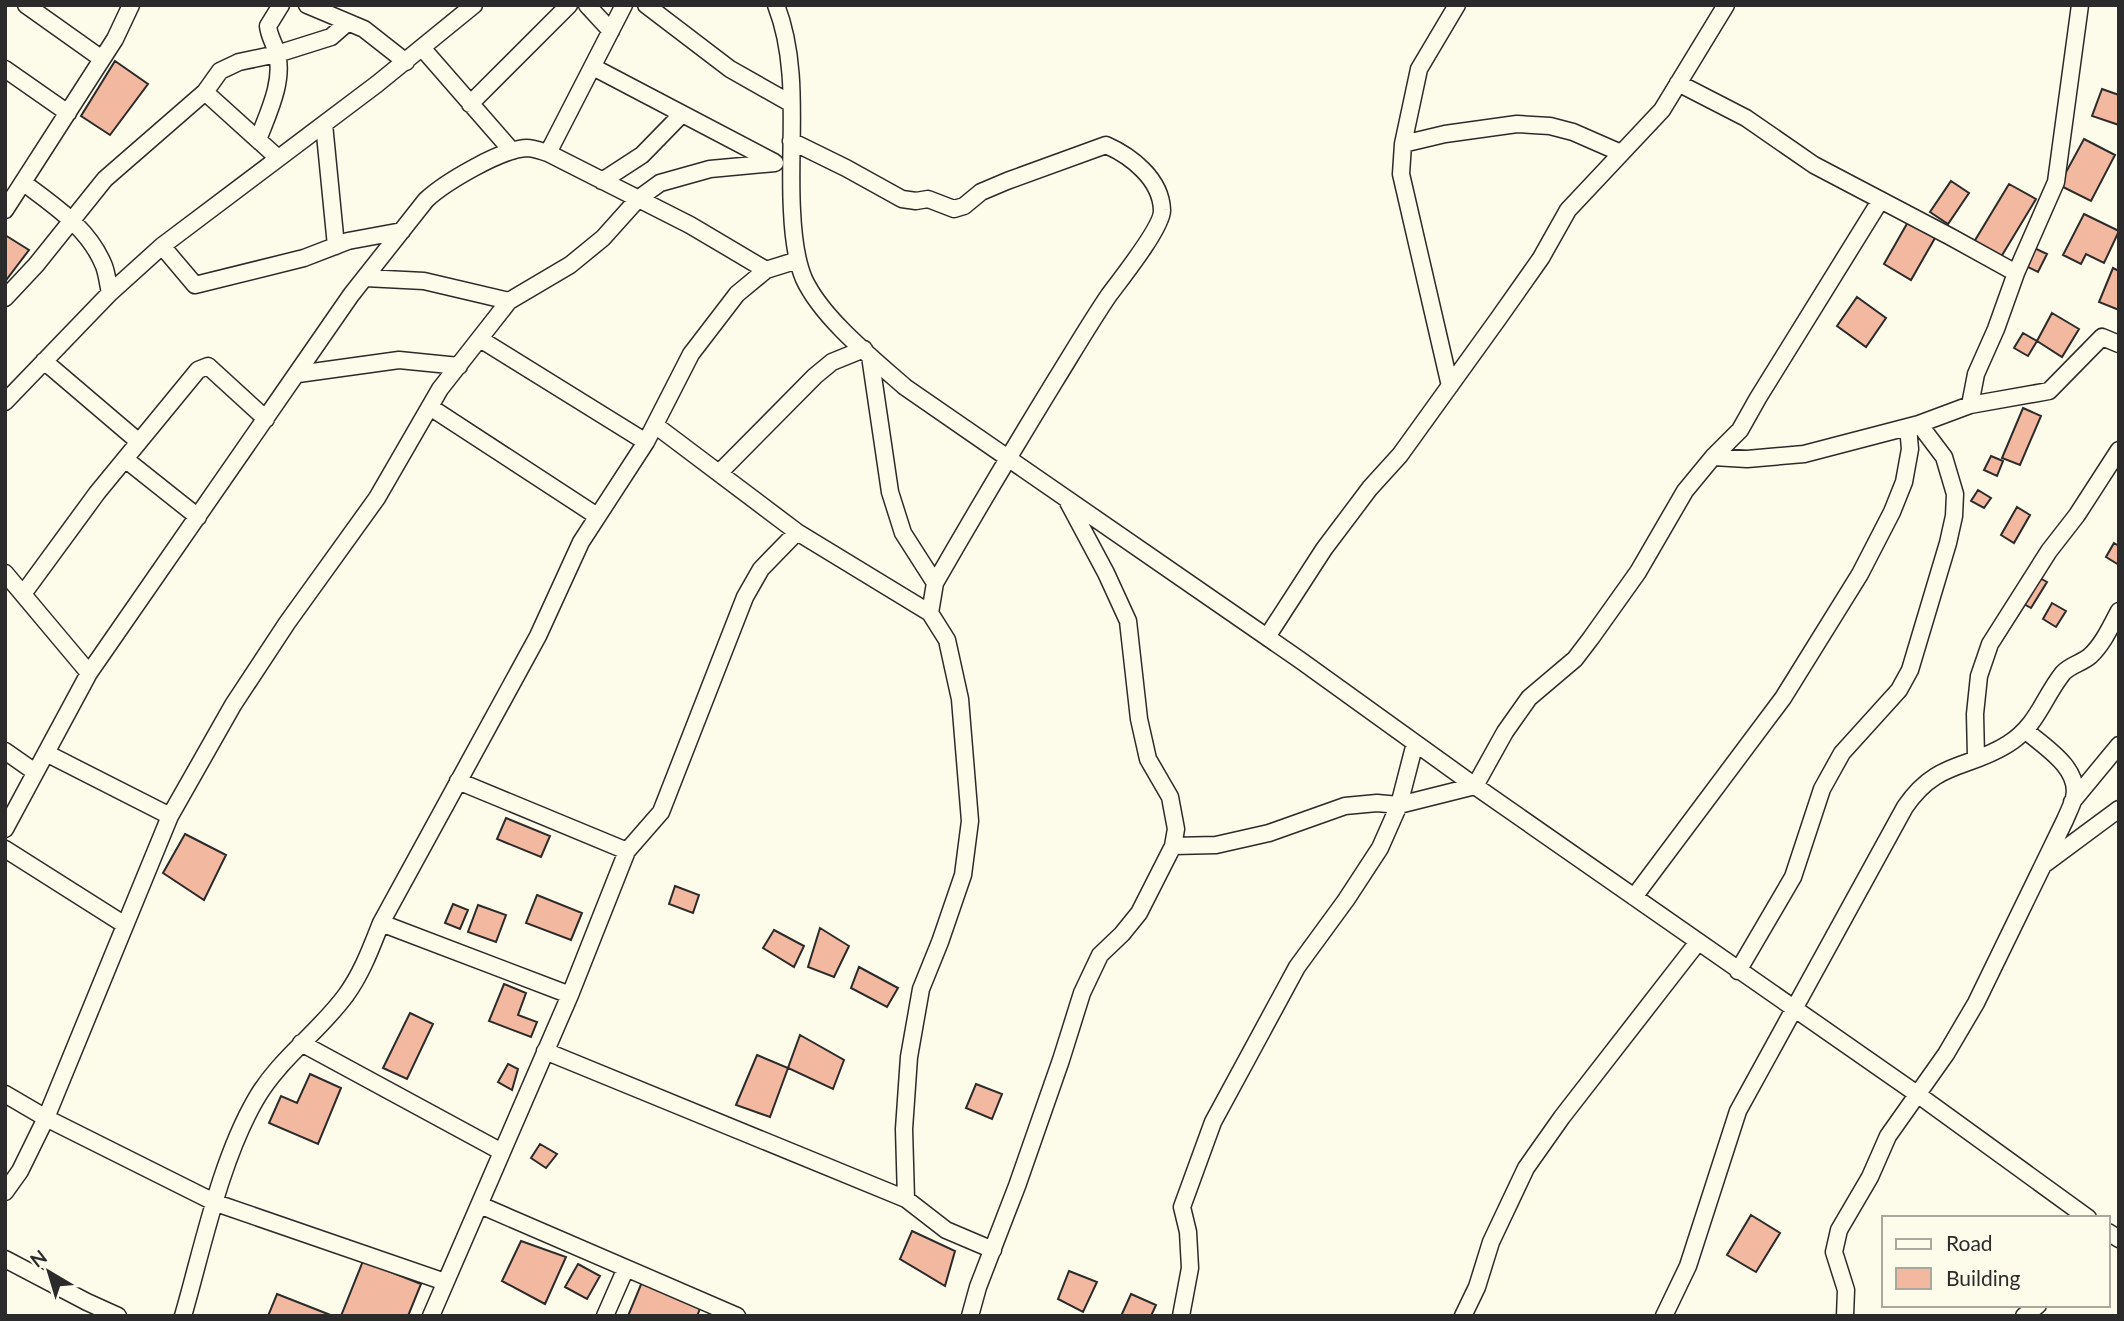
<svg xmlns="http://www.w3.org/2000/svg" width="2124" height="1321" font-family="Lato,sans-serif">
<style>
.building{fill:#f2b8a0;stroke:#2b2b2b;stroke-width:2}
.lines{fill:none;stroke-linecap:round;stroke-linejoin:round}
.minor-casing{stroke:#2b2b2b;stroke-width:19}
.minor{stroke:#fdfbea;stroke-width:16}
</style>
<rect width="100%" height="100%" fill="#fdfbea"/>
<path class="building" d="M 115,61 L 148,84 L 110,135 L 81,116 Z
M 2102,89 L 2119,95 L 2119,125 L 2092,116 Z
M 2084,139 L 2115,155 L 2091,201 L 2059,185 Z
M 1951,181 L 1969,193 L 1948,224 L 1930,212 Z
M 2009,184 L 2036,199 L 2001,257 L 1974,242 Z
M 2084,214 L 2119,231 L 2104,263 L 2086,254 L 2081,264 L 2063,255 Z
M 1908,222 L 1935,238 L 1911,280 L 1884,264 Z
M 5,235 L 29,250 L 7,279 L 5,277 Z
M 2032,247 L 2047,254 L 2038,272 L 2024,265 Z
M 2113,268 L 2119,271 L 2119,310 L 2099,302 Z
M 1857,297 L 1886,318 L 1866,347 L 1837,326 Z
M 2052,313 L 2079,329 L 2062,357 L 2037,341 Z
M 2023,333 L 2037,341 L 2028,356 L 2014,348 Z
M 2023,408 L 2041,416 L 2020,465 L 2002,458 Z
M 1991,456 L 2003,461 L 1997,476 L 1984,470 Z
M 1978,490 L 1991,498 L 1984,508 L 1971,501 Z
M 2017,507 L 2030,515 L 2014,543 L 2001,535 Z
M 2114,543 L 2119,546 L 2119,565 L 2106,557 Z
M 2038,577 L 2047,582 L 2031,608 L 2022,603 Z
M 2052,603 L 2066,611 L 2056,627 L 2043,619 Z
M 506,818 L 550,836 L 541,857 L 497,839 Z
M 185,834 L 226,855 L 204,900 L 163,873 Z
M 675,886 L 699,895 L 693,913 L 669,904 Z
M 537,895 L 582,913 L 571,940 L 526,923 Z
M 453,904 L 468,910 L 460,929 L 445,923 Z
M 478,905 L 506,915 L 496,942 L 468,932 Z
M 820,928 L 849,946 L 834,977 L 808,967 Z
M 774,930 L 804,946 L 794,967 L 763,948 Z
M 859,967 L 898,988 L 887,1007 L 851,988 Z
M 504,984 L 526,993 L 518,1015 L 537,1022 L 531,1037 L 489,1021 Z
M 410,1013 L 433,1024 L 407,1079 L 383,1068 Z
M 800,1035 L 844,1060 L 833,1089 L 788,1068 Z
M 757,1055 L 788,1068 L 770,1117 L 736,1105 Z
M 508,1064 L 518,1069 L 512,1090 L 498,1082 Z
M 310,1074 L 341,1088 L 318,1144 L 269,1123 L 281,1096 L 297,1103 Z
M 976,1084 L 1002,1094 L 992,1119 L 966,1108 Z
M 540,1144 L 557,1154 L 546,1168 L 531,1158 Z
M 1751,1215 L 1780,1233 L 1756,1272 L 1727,1255 Z
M 912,1231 L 955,1251 L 945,1286 L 900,1259 Z
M 521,1241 L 566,1257 L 545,1304 L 502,1281 Z
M 363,1261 L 421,1284 L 408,1316 L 341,1316 Z
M 578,1264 L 600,1276 L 587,1299 L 565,1287 Z
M 1069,1271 L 1097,1282 L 1083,1312 L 1058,1299 Z
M 642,1282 L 701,1306 L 697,1316 L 628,1316 Z
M 277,1294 L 333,1316 L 268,1316 Z
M 1131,1294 L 1156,1305 L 1151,1316 L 1121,1316 Z"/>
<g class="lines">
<g class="minor-casing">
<path id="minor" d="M 26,5 L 102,59
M 307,5 L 364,29 L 406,62
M 587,5 L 611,31
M 646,5 L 730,69 L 790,103
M 776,5 C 801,69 788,143 792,211 C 793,233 795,258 804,279 C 822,318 872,358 905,387 L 1300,660 L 1475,786 L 1917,1094 L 2088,1218
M 423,49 L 512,151
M 593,67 L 774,162
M 5,69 L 68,113
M 1678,83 L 1746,118 L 1814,165 L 1951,237 L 2016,273
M 205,92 L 278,158
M 470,104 L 569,5
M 324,124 L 336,246
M 258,140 C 268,113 284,82 277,53 C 274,43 269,36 268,26 L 281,5
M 791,141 L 846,168 L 902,199 L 916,201 L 928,199 L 954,209 L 964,206 L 981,192 L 1007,181 L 1106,145 C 1131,156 1161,179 1162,210 C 1163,226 1121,279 1109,295 C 1090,323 1073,352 1055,381 C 1014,448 974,515 935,583
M 1403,144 L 1445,134 L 1517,124 L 1550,126 L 1573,132 L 1621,153
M 548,153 L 624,5
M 602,181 L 642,155 L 682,114
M 24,183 C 54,206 89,228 104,266 C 107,274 108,284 110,293
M 5,210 L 115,39 L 131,5
M 162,246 L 195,285 L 304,258 L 348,241 L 402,231
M 365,278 L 424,281 L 509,301
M 5,298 L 36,265 L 105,179 L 205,92 L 220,71 L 239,62 L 277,54 L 331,37 L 347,23
M 480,339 L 646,442
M 870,356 L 890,492 L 903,533 L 935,583 L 930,613 L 947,640 L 960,699 L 970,821 L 963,875 L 940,942 L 921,989 L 909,1057 L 904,1129 L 906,1199
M 44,361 L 139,442
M 298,374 L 399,360 L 459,366
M 1450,386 L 1401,174 L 1403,144 L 1419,69 L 1457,5
M 5,402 L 110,293 L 162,246 L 377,84 L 474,5
M 1970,405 L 1976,374 L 1996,329 L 2016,273 L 2056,182 L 2080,5
M 430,407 L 597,516
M 655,425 L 797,532 L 930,613
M 1713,457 L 1747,459 L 1804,454 L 1919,424 L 1970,405 L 2049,391 L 2102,337 L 2119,344
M 125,459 L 198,517
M 719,473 L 815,376 L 832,362 L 864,349
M 5,573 L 89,673
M 23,594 L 97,493 L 198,370 L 208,366 L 266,419
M 1267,637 L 1324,549 L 1370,488 L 1400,455 L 1498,319 L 1541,258 L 1568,210 L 1662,110 L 1726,5
M 5,751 L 35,772
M 46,753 L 170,816
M 1976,757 L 1975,714 L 1979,676 L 1990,644 L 2049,551 L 2077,515 L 2119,450
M 458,781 L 627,851
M 2072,802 L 2119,745
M 5,829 L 89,673 L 351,295 L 426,200 C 444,183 501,149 527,148 C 533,148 541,151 548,153 L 690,225 L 766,270
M 1173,846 L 1216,845 L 1269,833 L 1345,806 L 1377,803 L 1399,805 L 1475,786 L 1505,732 L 1529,698 L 1575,659 L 1591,638 L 1638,572 L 1685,491 L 1713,457 L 1740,430 L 1758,398 L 1880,201
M 5,849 L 125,925
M 2046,863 L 2119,809
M 1634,897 L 1783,698 L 1860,574 L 1892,512 L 1904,482 L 1910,449 L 1908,427
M 381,923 L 570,995
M 1738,971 L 1793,877 L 1822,789 L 1842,753 L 1899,690 L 1910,670 L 1948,543 L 1954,516 L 1955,494 L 1944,457 L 1919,424
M 301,1043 L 502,1152
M 545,1051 L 906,1199 L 946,1230 L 993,1250
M 5,1094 L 46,1118 L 216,1203 L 445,1282
M 5,1192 L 20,1171 L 46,1118 L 170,816 L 233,705 L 287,623 L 377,498 L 440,389 L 509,301 L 570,265 L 603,238 L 638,199 L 660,183 L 710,169 L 775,163
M 480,1205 L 737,1316
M 2108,1232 L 2119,1239
M 5,1259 L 87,1302 L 118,1316
M 183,1316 C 203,1247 220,1161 256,1099 C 279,1059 319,1032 346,995 C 362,973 371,948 381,923 L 538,636 L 581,542 L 646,442 L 691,354 L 737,294 L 766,270 L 798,260
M 431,1316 L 570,995 L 627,851 L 661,812 L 745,597 L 761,569 L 797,532
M 605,1316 L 626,1268
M 970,1316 L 978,1287 L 1017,1186 L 1061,1060 L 1082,993 L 1100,955 L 1122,934 L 1139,913 L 1173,846 L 1176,829 L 1170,797 L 1148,759 L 1139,719 L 1128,621 L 1106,573 L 1068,502
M 1181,1316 L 1190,1268 L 1188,1232 L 1182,1207 L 1213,1122 L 1297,967 L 1346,900 L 1380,848 L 1399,805 L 1415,743
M 1463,1316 L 1477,1287 L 1491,1242 L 1526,1168 L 1562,1117 L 1698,942
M 1664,1316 L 1688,1266 L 1738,1111 L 1905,807 C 1937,760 1967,770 2008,744 C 2038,725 2043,698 2063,673 C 2070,665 2082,663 2090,656 C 2103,644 2111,626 2119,611
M 1845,1316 L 1846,1290 L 1834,1252 L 1839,1230 L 1870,1177 L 1888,1136 L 1946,1054 L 1976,1003 L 2065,820 C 2068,813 2072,805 2074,798 C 2081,769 2045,747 2026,731
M 2024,1316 L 2038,1305"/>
</g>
<use href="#minor" class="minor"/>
</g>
<rect width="2124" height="1321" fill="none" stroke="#2b2b2b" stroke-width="14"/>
<rect x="1882" y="1216" width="228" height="91" fill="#fdfbea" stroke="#a9a89e" stroke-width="2"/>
<rect x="1896" y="1239" width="35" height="10" fill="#fdfbea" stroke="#a9a89e" stroke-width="2"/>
<text x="1946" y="1251" font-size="21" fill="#2b2b2b">Road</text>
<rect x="1896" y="1268" width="35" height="21" fill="#f2b8a0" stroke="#a9a89e" stroke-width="2"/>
<text x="1946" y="1286" font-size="21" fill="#2b2b2b">Building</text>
<g transform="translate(49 1272) rotate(322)" stroke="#fdfbea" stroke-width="5" paint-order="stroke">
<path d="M0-5L12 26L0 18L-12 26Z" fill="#2b2b2b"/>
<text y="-10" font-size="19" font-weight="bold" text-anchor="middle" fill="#2b2b2b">N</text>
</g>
</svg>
